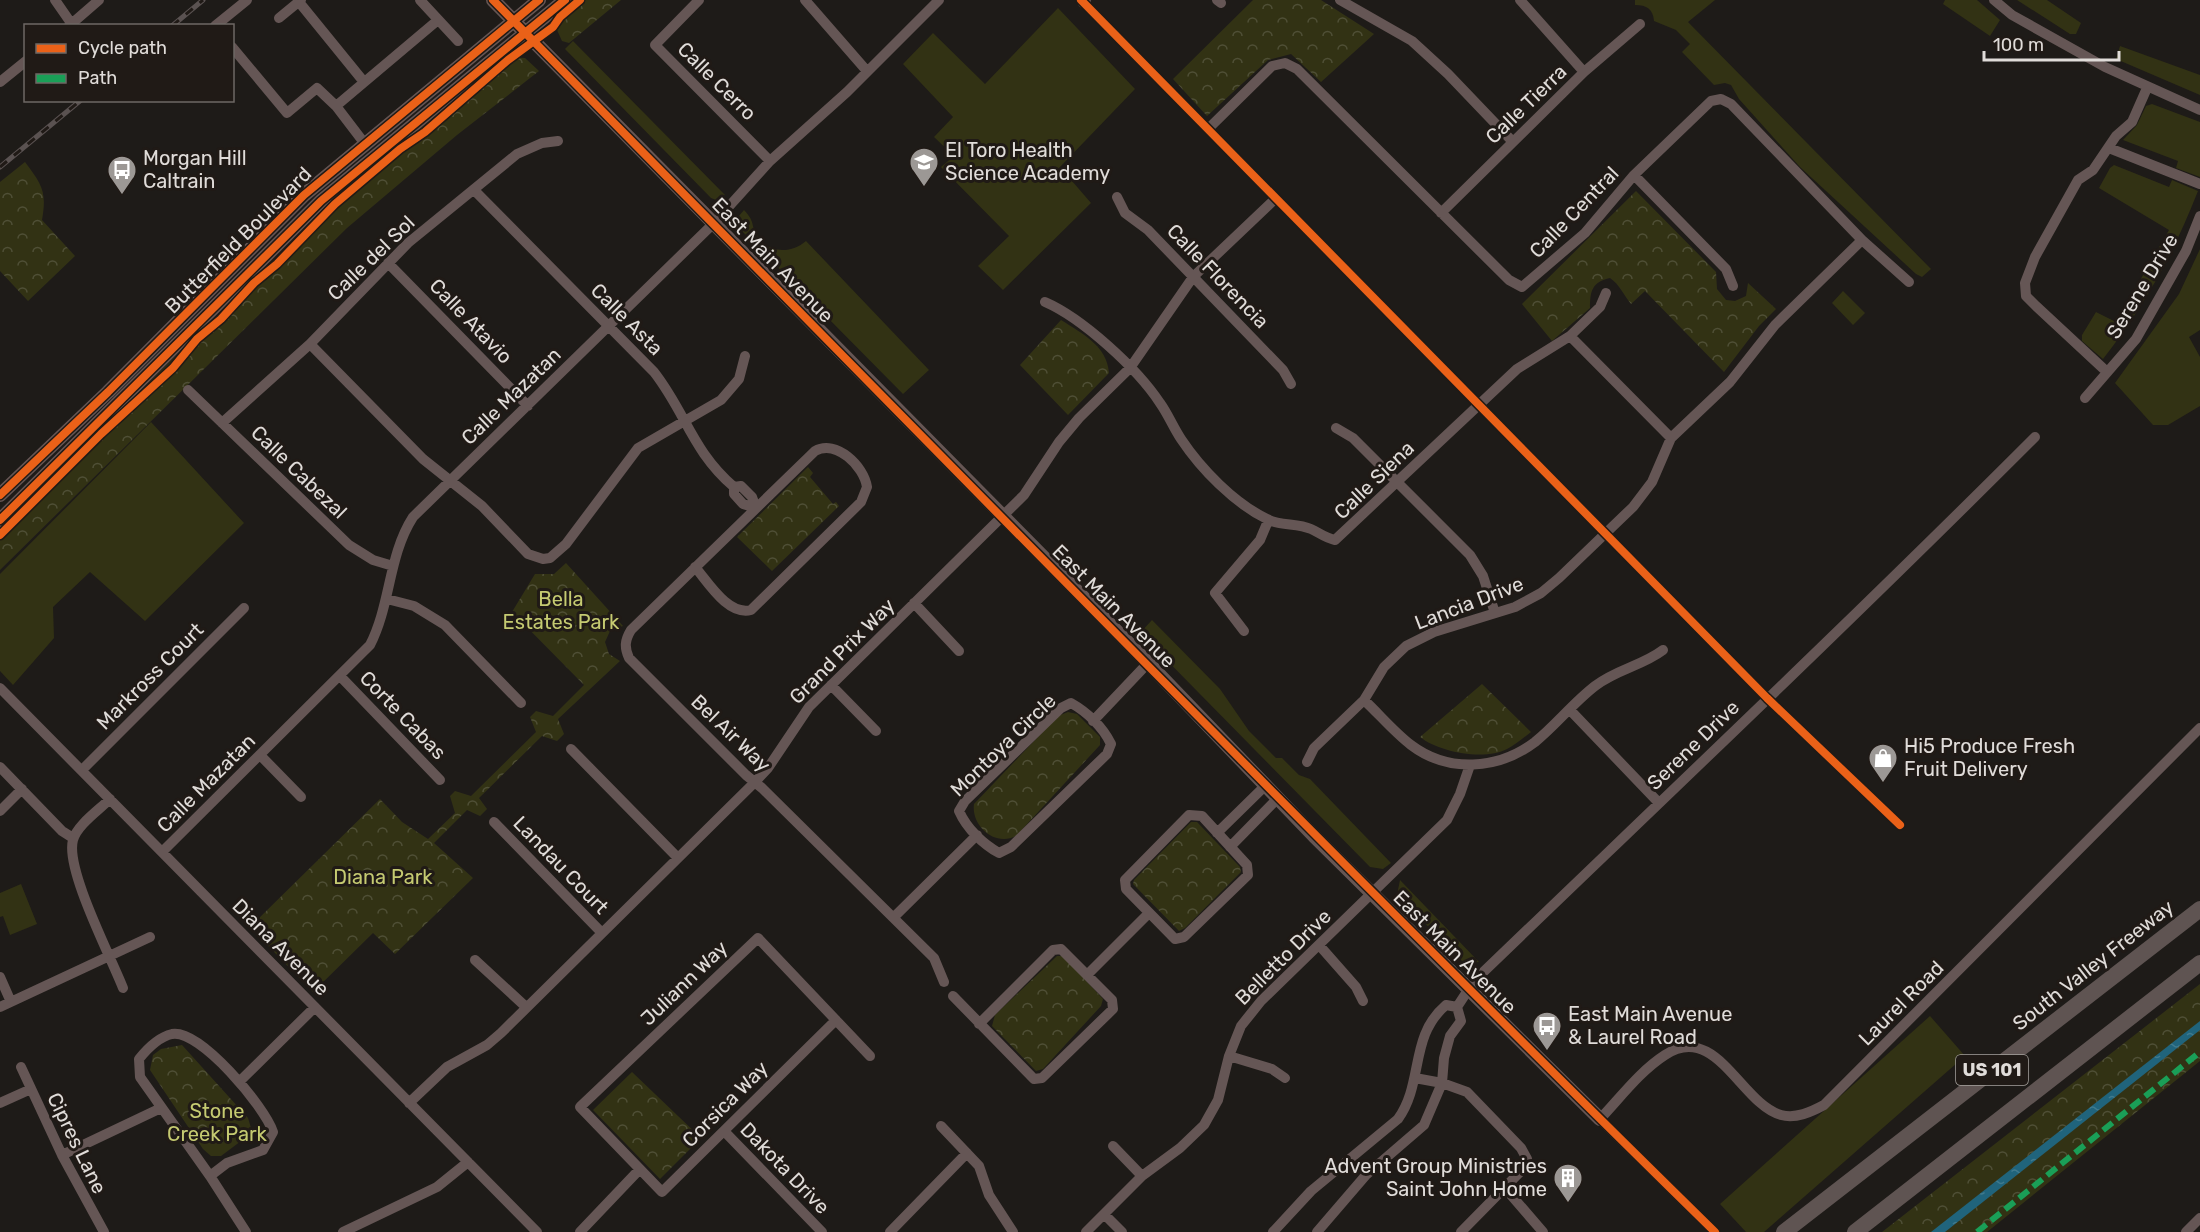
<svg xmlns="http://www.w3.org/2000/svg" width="2200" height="1232" font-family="Rubik,sans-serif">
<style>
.green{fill:#323214}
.forest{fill:url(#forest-crowns)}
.water{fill:url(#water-ripples)}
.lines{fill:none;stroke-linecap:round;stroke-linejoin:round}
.minor{stroke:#655655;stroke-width:10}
.major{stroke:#665654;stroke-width:14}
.highway{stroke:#5f5452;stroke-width:16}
.rail-casing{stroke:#5a5251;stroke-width:5}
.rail{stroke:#201a16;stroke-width:3;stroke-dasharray:9;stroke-linecap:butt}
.quiet{stroke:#1a9f57;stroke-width:6;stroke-dasharray:12 6;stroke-linecap:butt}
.cycleway-casing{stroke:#201a16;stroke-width:11}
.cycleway{stroke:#ea6118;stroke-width:8}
.labels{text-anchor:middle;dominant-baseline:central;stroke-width:6;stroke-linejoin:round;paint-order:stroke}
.shield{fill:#201a16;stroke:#a6a29e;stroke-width:1.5}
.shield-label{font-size:18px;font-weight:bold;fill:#e0dcd9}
.street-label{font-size:20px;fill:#e0dcd9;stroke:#201a16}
.poi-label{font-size:20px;fill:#e0dcd9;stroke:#201a16;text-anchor:start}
.park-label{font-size:20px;fill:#c5ca71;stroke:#201a16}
</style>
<defs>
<pattern id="forest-crowns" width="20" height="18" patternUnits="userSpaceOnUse" patternTransform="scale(1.5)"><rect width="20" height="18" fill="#323214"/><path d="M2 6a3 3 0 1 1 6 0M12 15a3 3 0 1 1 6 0" fill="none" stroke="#4f4f36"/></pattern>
<pattern id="water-ripples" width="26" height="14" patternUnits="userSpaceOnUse" patternTransform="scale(1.5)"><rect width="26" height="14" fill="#20647c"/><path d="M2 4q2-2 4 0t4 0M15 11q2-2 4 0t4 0" fill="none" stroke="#407a8e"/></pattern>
</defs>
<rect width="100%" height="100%" fill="#1e1b18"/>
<path class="green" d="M 1635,0 L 1715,0 L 1688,22 L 1931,269 L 1922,277 L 1916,274 L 1800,167 L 1739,99 L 1731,85 L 1725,83 L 1714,85 L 1682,52 L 1690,44 L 1676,30 L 1654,21 C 1653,9 1647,5 1635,5 Z
M 1945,0 L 1977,0 L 2000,20 L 1990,36 L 1943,4 Z
M 2017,0 L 2047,0 L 2081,23 L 2076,34 L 2070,34 Z
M 1058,8 L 1135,89 L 1060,167 L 1091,203 L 1003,290 L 978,266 L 1009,236 L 941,167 L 954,156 L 934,137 L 953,117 L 903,64 L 933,33 L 985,84 Z
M 573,41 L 725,195 L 716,200 L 711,198 L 565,49 Z
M 2120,46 L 2200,75 L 2200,95 L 2116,59 Z
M 2152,104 L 2200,122 L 2200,177 L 2176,168 L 2178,161 L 2123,140 L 2137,125 L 2146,106 Z
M 2114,165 L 2169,187 L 2172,180 L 2198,191 C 2173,255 2145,305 2103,359 L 2082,341 L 2082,335 L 2096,312 L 2116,322 L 2169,230 L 2099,188 L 2110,168 Z
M 744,210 C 756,223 750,224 757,235 C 768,254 791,254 806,241 L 929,370 L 903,394 L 737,226 L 738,217 Z
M 2200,249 L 2200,330 L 2189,337 L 2200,357 L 2200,406 L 2168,425 L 2153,425 L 2115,383 L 2179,294 Z
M 1843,291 L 1865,313 L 1853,325 L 1832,303 Z
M 151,422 L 244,523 L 145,621 L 90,572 L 53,607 L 54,638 L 13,685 L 0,671 L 0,574 Z
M 1152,620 L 1220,689 L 1249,731 L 1276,758 L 1282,758 L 1299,775 L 1310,779 L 1391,863 L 1383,869 L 1370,867 L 1140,633 Z
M 1400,880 L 1479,962 L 1465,964 L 1397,895 Z
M 21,884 L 37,924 L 10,935 L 3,916 L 0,917 L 0,893 Z
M 1930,1016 L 1965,1056 L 1764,1232 L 1746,1232 L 1720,1204 Z"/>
<path class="forest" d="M 575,0 L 621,0 L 569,43 L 562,41 L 553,21 Z
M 1253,0 L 1321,0 L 1374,34 L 1321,82 L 1291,54 L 1268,60 L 1207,116 L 1173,79 Z
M 506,57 L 525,58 L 539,71 L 457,135 L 347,228 L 0,570 L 0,529 L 300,234 L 360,178 Z
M 25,162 C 42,185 47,191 42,220 L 75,256 L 28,301 L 0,271 L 0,182 Z
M 1636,191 L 1716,272 L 1717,289 L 1726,300 L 1735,301 L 1746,296 L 1748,283 L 1776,309 L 1759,326 L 1724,372 L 1645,291 L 1631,304 C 1623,294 1620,285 1610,278 C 1592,282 1590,291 1590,308 L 1552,341 L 1522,304 Z
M 1061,320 C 1083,334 1107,346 1109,373 L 1068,415 L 1020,365 Z
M 808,467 L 813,473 L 810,477 L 833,504 L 836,502 L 839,506 L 772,571 L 737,537 Z
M 566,563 L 623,626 L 610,631 L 605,642 L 609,654 L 620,661 L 558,719 L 564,734 L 557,741 L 542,736 L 479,798 L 487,809 L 480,816 L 467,810 L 434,843 L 473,878 L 395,954 L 373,933 L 313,992 L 250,927 L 380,799 L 402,822 L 428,839 L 455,813 L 450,796 L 455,791 L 471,796 L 536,732 L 530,717 L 536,711 L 553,716 L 584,685 L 512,612 L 535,574 L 554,574 Z
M 1482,684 L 1531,732 C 1523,738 1515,745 1507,749 C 1484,761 1439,752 1420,737 Z
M 1068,712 L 1077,714 L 1100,737 L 1100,745 L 1016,836 C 995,847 971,826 974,804 L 1058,716 Z
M 1191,822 L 1197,822 L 1240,867 L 1241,872 L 1185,928 L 1179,931 L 1133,884 L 1134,880 Z
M 1057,956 L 1063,956 L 1103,999 L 1101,1006 L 1043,1069 L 1036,1071 L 992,1026 L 995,1015 Z
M 2200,984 L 2200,1061 L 1987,1232 L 1882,1232 Z
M 182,1045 L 248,1118 L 251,1128 L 249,1135 L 221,1156 L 211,1156 L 203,1149 L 150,1070 L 153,1055 L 161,1049 Z
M 632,1072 L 701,1138 L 660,1179 L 593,1110 Z"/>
<path class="water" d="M 2200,1021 L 2200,1030 L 1945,1232 L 1931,1232 Z"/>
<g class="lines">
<path class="minor" d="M 55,0 L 71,23
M 420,0 L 458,41
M 699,0 L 655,45 L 770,161
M 805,0 L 866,70
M 1217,0 L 1221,3
M 1340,0 L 1412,41 L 1448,74 L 1513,142
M 1520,0 L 1584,72
M 1994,0 L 2012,15 L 2105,67 L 2200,110
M 299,2 L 364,82
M 1083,3 L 1086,0
M 279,18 L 301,0
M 69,26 L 99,0
M 215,26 L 247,0
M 232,47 L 287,113 L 317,88 L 336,106 L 365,144
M 0,82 L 26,61
M 336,106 L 438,20
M 1208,129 L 1272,66 L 1285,63 L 1297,69 L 1509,280 L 1522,287 L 1585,233 L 1634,175 L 1711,101 L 1721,99 L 1731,104 L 1862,240 L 1909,282
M 2109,148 L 2200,184
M 1634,175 L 1726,269 L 1733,286
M 474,190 L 654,372 C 686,413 692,451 734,487 L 741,486 L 752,497 L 756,508
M 1117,197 L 1125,213 L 1148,230 L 1283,370 L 1291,384
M 1441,213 L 1584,72 L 1640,24
M 388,263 L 528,406
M 1606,293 L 1600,307 L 1570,336 L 1671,438
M 1045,302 C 1082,318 1137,368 1160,403 C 1168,414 1173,427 1181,439 C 1201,469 1234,503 1267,519 C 1280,526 1297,523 1311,529 C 1320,533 1325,538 1335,540 L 1517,369 L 1570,336
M 310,344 L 423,459 L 482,506 L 528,554 L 543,559 L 550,558 L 566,544 L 638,448 L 721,400 L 739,379 L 745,356
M 2107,372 L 2036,306 L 2026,296 L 2025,283 L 2035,257 L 2078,180 L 2093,170 L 2116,136 L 2132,122 L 2147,88
M 188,390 L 349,545 L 373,560 L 393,566
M 2085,398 L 2136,339 L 2186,251 L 2200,216
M 222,423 L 310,344 L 408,243 L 517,154 L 542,143 L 558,141
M 1336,428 L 1353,438 L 1470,555 L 1483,576 L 1495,613
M 734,487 L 734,494 L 743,504 L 756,508
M 695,567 C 708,582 728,616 751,610 L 861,502 L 867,487 C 864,466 836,439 815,451 L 631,630 C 625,640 624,647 629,658 L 746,775 L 762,788 L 934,958 L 944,982
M 387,599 L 414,606 L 445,625 L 521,703
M 914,603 L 959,651
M 1244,631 L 1215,593 L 1260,540 L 1268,521
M 340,676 L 440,780
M 831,685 L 876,731
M 0,688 L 537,1232
M 1364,700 C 1380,715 1394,732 1411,745 C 1448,773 1498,770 1535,742 C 1556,725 1573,703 1595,686 C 1617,669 1642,666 1663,650
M 1071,703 C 1087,712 1103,727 1111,744 L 1107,754 L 1011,847 L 999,853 C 983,844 967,829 959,811 L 965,801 L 1061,708 Z
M 1570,710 L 1659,803
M 1093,721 L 1148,663
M 571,749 L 678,858
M 260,755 L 301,797
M 1307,762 L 1314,748 L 1364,700 L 1384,667 L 1406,646 L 1434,632 L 1515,607 L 1541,593 L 1559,578 L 1633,507 L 1652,482 L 1671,438 L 1730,382 L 1775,325 L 1862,240
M 0,767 L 62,831 L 73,838
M 82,770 L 244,608
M 110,799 C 99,810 77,825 73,840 C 65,869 111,957 123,988
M 0,811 L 22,789
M 1189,815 L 1202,816 L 1247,865 L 1248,875 L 1184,937 L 1175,939 L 1126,889 L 1125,880 Z
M 494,822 L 602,933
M 1217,833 L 1266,785
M 1230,847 L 1278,798
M 162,852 L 370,645 C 391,604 388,556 413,517 L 714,223 L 770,161 L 847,92 L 939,0
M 894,917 L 977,835
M 1319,945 L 1356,987 L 1363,1001
M 475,960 L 526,1007
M 1087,975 L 1149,913
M 0,977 L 11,1002
M 953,996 L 1034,1079 L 1042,1078 L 1113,1009 L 1112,1000 L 1061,949 L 1053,950 L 979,1024
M 0,1007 L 150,937
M 836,1020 L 662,1192 L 580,1107 L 758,938 L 870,1056
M 1229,1056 L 1272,1069 L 1285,1078
M 21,1067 L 62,1155 L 104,1232
M 1415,1078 L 1442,1083 L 1467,1092 L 1521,1148 L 1527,1159 L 1521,1171 L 1461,1232
M 240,1081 L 315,1007
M 0,1103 L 31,1089
M 409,1103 L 447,1067 L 487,1045 L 501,1033 L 755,782 L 768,768 L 809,707 L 1024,495 L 1059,442 L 1079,418 L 1130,368 L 1193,277 L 1275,199
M 941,1126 L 979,1166 L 989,1195 L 1013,1232
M 724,1131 L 822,1232
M 1113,1146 L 1142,1176
M 62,1155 L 161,1108
M 210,1176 L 227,1163 L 263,1150 L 273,1132 C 265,1107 200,1029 172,1034 C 159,1037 147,1049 139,1059 L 140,1077 L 210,1176 L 246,1232
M 1505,1188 L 1543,1232
M 1104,1214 L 1122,1232
M 343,1232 L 437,1187 L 468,1162
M 580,1232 L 639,1170
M 890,1232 L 967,1153
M 1086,1232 L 1142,1176 L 1180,1148 L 1204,1125 L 1218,1100 L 1229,1056 L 1241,1026 L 1261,1001 L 1447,820 L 1460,794 L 1470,765
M 1273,1232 L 1311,1191 L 1398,1119 C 1424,1083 1409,1036 1446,1005 L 1457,1007
M 1317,1232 L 1366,1175 L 1424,1125 L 1442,1083 L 1444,1058 L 1450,1036 L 1461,1021 L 1457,1007 L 1474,981 C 1662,800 1851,621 2035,437
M 1715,1232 L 1600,1119 C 1620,1098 1640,1071 1665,1055 C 1716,1021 1741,1104 1781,1115 C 1796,1119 1811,1112 1824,1105 L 2200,728
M 2186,1232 L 2200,1218"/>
<path class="major" d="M 493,0 L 1148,663 L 1314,836 L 1600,1119
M 0,495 L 108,392 L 304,195 L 539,0
M 0,520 L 321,201 L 565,0"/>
<path class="highway" d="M 1784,1232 L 2200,909
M 1855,1232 L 2200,963"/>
<g class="rail-casing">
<path id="rail" d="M 172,26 L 203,0
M 0,167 L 81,100"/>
</g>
<use href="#rail" class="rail"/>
<path class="quiet" d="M 1977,1232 L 2200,1052"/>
<g class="cycleway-casing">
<path id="cycleway" d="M 493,0 C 899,412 1302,827 1715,1232
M 1081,0 L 1767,698 L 1900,825
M 0,495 L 108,392 L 304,195 L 539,0
M 0,520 L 321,201 L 565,0
M 0,535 L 101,434 L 173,368 L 197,339 L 221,319 L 254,283 L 277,264 L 335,204 L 400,149 L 425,132 L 508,60 L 553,27 L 560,17 L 580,0"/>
</g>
<use href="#cycleway" class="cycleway"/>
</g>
<defs>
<g id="school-pin" transform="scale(1.5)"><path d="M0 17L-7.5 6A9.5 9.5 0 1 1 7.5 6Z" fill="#9c9895" stroke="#201a16"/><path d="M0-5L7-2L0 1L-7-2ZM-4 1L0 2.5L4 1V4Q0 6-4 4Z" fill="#fff"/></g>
<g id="bus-pin" transform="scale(1.5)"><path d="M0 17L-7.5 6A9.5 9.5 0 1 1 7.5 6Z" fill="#9c9895" stroke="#201a16"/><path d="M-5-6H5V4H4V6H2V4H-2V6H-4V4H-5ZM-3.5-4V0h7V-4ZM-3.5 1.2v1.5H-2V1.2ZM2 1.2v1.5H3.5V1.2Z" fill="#fff"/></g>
<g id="shop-pin" transform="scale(1.5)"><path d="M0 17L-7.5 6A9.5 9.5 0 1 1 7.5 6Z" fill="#9c9895" stroke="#201a16"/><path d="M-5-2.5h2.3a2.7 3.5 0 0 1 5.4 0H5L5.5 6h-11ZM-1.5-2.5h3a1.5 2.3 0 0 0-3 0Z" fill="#fff"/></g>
<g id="building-pin" transform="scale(1.5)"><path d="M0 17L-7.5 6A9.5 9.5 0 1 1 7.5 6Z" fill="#9c9895" stroke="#201a16"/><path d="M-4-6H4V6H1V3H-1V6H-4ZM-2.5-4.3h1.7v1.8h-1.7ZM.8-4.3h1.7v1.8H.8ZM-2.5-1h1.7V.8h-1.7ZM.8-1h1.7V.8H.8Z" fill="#fff"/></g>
</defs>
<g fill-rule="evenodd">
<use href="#school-pin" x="924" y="162"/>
<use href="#bus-pin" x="122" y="170"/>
<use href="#shop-pin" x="1883" y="758"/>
<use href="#bus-pin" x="1547" y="1026"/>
<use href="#building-pin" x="1568" y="1178"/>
</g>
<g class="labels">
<rect class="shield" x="1956" y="1055" width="72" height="30" rx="4.5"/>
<g class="shield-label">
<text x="1992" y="1070">US 101</text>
</g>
<g class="street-label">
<text transform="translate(717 81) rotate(45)">Calle Cerro</text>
<text transform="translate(1526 104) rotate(-44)">Calle Tierra</text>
<text transform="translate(1574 212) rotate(-46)">Calle Central</text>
<text transform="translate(238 240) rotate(-45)">Butterfield Boulevard</text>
<text transform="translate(371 258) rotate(-44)">Calle del Sol</text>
<text transform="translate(773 260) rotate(46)">East Main Avenue</text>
<text transform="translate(1218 276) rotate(46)">Calle Florencia</text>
<text transform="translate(2142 286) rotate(-59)">Serene Drive</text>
<text transform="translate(627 319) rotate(45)">Calle Asta</text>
<text transform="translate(471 321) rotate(46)">Calle Atavio</text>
<text transform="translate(511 396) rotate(-44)">Calle Mazatan</text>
<text transform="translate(299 472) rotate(44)">Calle Cabezal</text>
<text transform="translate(1374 480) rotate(-44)">Calle Siena</text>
<text transform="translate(1469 603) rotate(-21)">Lancia Drive</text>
<text transform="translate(1114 606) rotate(45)">East Main Avenue</text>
<text transform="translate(842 651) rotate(-45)">Grand Prix Way</text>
<text transform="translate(150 676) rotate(-45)">Markross Court</text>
<text transform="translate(403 715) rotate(46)">Corte Cabas</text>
<text transform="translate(731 733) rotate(44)">Bel Air Way</text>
<text transform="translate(1003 745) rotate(-44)">Montoya Circle</text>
<text transform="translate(1693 745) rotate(-44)">Serene Drive</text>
<text transform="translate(206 783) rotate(-45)">Calle Mazatan</text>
<text transform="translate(561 865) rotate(46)">Landau Court</text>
<text transform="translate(281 947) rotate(45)">Diana Avenue</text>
<text transform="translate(1455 952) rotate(45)">East Main Avenue</text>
<text transform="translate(1283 957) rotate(-45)">Belletto Drive</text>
<text transform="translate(2093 965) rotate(-38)">South Valley Freeway</text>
<text transform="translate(684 983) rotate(-44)">Juliann Way</text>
<text transform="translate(1901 1003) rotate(-45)">Laurel Road</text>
<text transform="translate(725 1104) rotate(-45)">Corsica Way</text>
<text transform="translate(77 1143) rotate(64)">Cipres Lane</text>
<text transform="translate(785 1168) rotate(46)">Dakota Drive</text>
</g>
<g class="poi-label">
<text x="945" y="150">El Toro Health<tspan x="945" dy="23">Science Academy</tspan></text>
<text x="143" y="158">Morgan Hill<tspan x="143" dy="23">Caltrain</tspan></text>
<text x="1904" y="746">Hi5 Produce Fresh<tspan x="1904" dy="23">Fruit Delivery</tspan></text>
<text x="1568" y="1014">East Main Avenue<tspan x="1568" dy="23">&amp; Laurel Road</tspan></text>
<text x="1547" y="1166" text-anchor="end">Advent Group Ministries<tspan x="1547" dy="23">Saint John Home</tspan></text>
</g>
<g class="park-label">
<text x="561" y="599">Bella<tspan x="561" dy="23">Estates Park</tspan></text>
<text x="383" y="877">Diana Park</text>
<text x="217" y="1111">Stone<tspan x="217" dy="23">Creek Park</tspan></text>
</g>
</g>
<rect x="24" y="24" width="210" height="78" fill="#201a16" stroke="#6d6864" stroke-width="1.5"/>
<rect x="36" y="44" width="30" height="9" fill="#ea6118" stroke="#6d6864" stroke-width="1.5"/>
<text x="78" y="54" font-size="18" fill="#e0dcd9">Cycle path</text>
<rect x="36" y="74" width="30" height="9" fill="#1a9f57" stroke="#6d6864" stroke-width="1.5"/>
<text x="78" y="84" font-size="18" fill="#e0dcd9">Path</text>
<path d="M1984 51v9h135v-9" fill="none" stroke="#e0dcd9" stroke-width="3"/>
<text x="1993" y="51" font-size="18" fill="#e0dcd9" stroke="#201a16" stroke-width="4.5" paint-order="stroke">100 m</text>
</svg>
